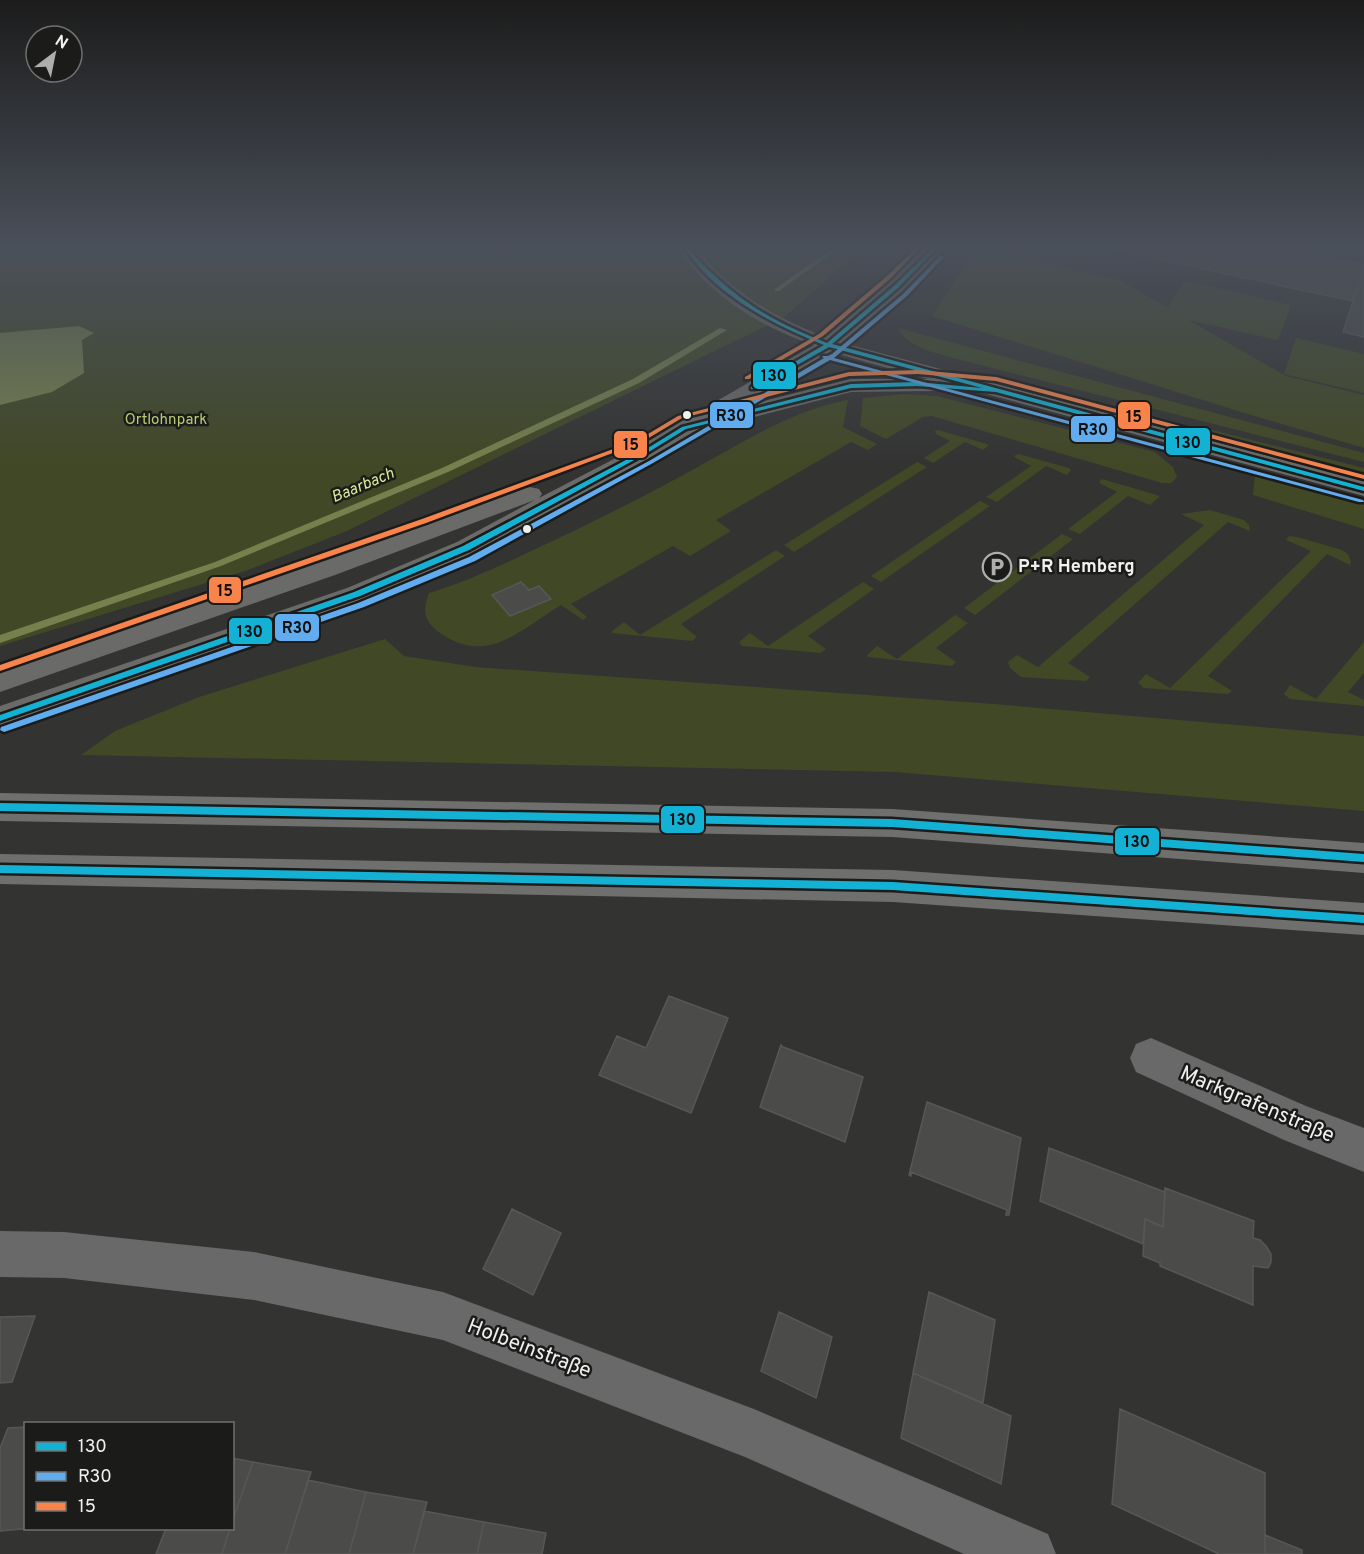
<svg xmlns="http://www.w3.org/2000/svg" width="1364" height="1554" font-family="Overpass,sans-serif">
<style>
.green{fill:#414826}
.water{fill:#75804d}
.lines{fill:none;stroke-linecap:round;stroke-linejoin:round}
.stream{fill:#75804d;fill-rule:evenodd}
.building{fill:#4b4b4a;stroke:#575856;stroke-width:1.5}
.minor{fill:#696969;fill-rule:evenodd}
.major{fill:#6a6a69;fill-rule:evenodd}
.highway{fill:#6f6f6e;fill-rule:evenodd}
.bus-1-casing{stroke:#1b1c1a;stroke-width:5}
.bus-2-casing{stroke:#1b1c1a;stroke-width:5}
.bus-3-casing{stroke:#1b1c1a;stroke-width:5}
.bus-1{fill:#13b2d5;fill-rule:evenodd}
.bus-2{fill:#60acee;fill-rule:evenodd}
.bus-3{fill:#f8844c;fill-rule:evenodd}
.bus-dot{fill:#f0f1ee;stroke:#1b1c1a;stroke-width:2}
.labels{text-anchor:middle;dominant-baseline:central;stroke-width:5;stroke-linejoin:round;paint-order:stroke}
.far-park-label{font-size:15px;fill:#b8cb77;stroke:#1b1c1a}
.far-water-label{font-size:16px;font-style:italic;fill:#d9ec97;stroke:#1b1c1a}
.poi-label{font-size:18px;font-weight:bold;fill:#f0f1ee;stroke:#1b1c1a;text-anchor:start}
.near-street-label{font-size:21px;fill:#f0f1ee;stroke:#1b1c1a}
.line-badge{stroke:#1b1c1a;stroke-width:2}
.pale-badge-label{font-size:16px;text-anchor:middle;font-weight:bold;fill:#111}
</style>
<rect width="100%" height="100%" fill="#333332"/>
<path class="green" d="M 0,249 L 146,249 L 144,254 L 201,249 L 863,249 L 784,317 L 347,531 L 245,571 L 0,646 Z
M 975,249 L 1043,249 L 1035,259 L 1121,281 L 1168,308 L 1184,281 L 1291,305 L 1278,340 L 1188,320 L 1286,376 L 1364,395 L 1364,448 L 1241,412 L 932,316 Z
M 898,328 L 1364,453 L 1364,462 L 953,358 C 933,352 909,348 898,328 Z
M 1296,338 L 1364,354 L 1364,393 L 1284,374 Z
M 903,394 L 937,396 L 1155,452 L 1173,467 L 1177,477 L 1171,483 L 1162,483 L 932,416 L 923,417 L 886,439 L 860,426 L 863,398 Z
M 848,400 L 843,427 L 877,444 L 868,450 L 851,442 L 716,520 L 731,531 L 690,556 L 673,546 L 571,604 L 587,617 L 583,620 L 561,605 C 518,631 486,668 436,630 C 423,619 423,608 429,593 C 463,583 495,568 527,553 C 583,527 640,499 694,469 C 744,442 792,410 848,400 Z
M 1192,425 L 1364,468 L 1364,472 L 1206,431 Z
M 938,430 L 987,444 L 989,445 L 983,450 L 965,442 L 933,463 L 924,458 L 950,441 L 936,434 L 935,431 Z
M 1018,454 L 1069,468 L 1071,470 L 1067,475 L 1046,466 L 997,502 L 986,497 L 1031,466 L 1016,458 L 1014,456 Z
M 917,462 L 927,467 L 794,552 L 784,545 Z
M 1255,472 L 1364,504 L 1364,529 L 1253,495 Z
M 1102,479 L 1160,496 L 1150,505 L 1128,496 L 1080,534 L 1068,529 L 1117,492 L 1101,484 L 1099,482 Z
M 980,501 L 990,506 L 881,582 L 871,576 Z
M 1210,510 L 1244,520 L 1249,525 L 1250,531 L 1228,522 L 1068,663 L 1090,677 L 1086,681 L 1021,677 L 1010,668 L 1008,662 L 1017,655 L 1038,667 L 1204,525 L 1181,514 Z
M 1062,534 L 1073,539 L 975,615 L 964,608 Z
M 1289,536 L 1297,537 L 1342,550 L 1348,554 L 1351,562 L 1350,565 L 1327,554 L 1208,676 L 1232,691 L 1228,694 L 1144,688 L 1138,683 L 1146,674 L 1170,688 L 1311,551 L 1286,540 Z
M 776,550 L 785,556 L 681,624 L 697,637 L 692,641 L 612,633 L 612,631 L 624,622 L 640,635 Z
M 863,582 L 874,589 L 808,636 L 826,649 L 821,653 L 742,646 L 739,642 L 750,633 L 768,646 Z
M 955,615 L 968,623 L 936,648 L 956,662 L 952,666 L 868,657 L 867,655 L 877,646 L 897,659 Z
M 385,639 L 404,656 L 476,667 L 994,704 L 1364,736 L 1364,811 L 894,772 L 81,755 L 115,731 L 199,697 Z
M 1364,642 L 1364,673 L 1348,692 L 1364,700 L 1364,706 L 1290,699 L 1284,694 L 1290,685 L 1316,699 Z"/>
<path class="water" d="M 79,326 L 94,333 L 82,340 L 84,373 L 52,392 L 0,405 L 0,333 Z"/>
<g class="lines">
<path class="stream" d="M 831,249 L 838,249 L 779,291 L 775,291 L 775,289 Z
M 720,328 L 727,330 L 639,383 L 448,472 L 221,566 L 0,643 L 0,635 L 215,562 L 442,468 L 633,379 Z"/>
</g>
<path class="building" d="M 1110,249 L 1286,249 L 1364,265 L 1364,268 L 1352,301 Z
M 1364,268 L 1364,337 L 1343,332 Z
M 521,582 L 529,590 L 539,586 L 551,599 L 510,616 L 492,595 Z
M 669,996 L 728,1018 L 691,1113 L 599,1075 L 617,1036 L 646,1048 Z
M 781,1045 L 783,1047 L 863,1077 L 845,1142 L 760,1107 Z
M 927,1102 L 1021,1138 L 1009,1215 L 1006,1215 L 1007,1210 L 911,1172 L 911,1176 L 909,1175 Z
M 1049,1148 L 1165,1192 L 1163,1227 L 1145,1219 L 1143,1244 L 1040,1201 Z
M 1165,1188 L 1254,1221 L 1253,1238 L 1260,1240 L 1266,1246 L 1271,1254 L 1271,1262 L 1268,1268 L 1253,1266 L 1253,1305 L 1160,1266 L 1160,1263 L 1143,1256 L 1145,1219 L 1163,1227 Z
M 512,1209 L 561,1233 L 533,1295 L 483,1269 Z
M 929,1292 L 995,1320 L 983,1403 L 913,1373 Z
M 779,1312 L 832,1337 L 816,1398 L 761,1371 Z
M 35,1316 L 12,1382 L 0,1383 L 0,1317 Z
M 913,1373 L 1011,1416 L 1001,1484 L 901,1438 Z
M 1120,1409 L 1265,1473 L 1265,1554 L 1219,1554 L 1112,1504 Z
M 26,1427 L 26,1528 L 34,1528 L 0,1531 L 0,1448 L 8,1428 Z
M 232,1458 L 253,1462 L 232,1522 Z
M 253,1462 L 311,1472 L 285,1554 L 222,1554 L 230,1528 L 232,1528 L 232,1522 Z
M 308,1480 L 366,1492 L 349,1554 L 285,1554 Z
M 366,1492 L 427,1502 L 413,1554 L 349,1554 Z
M 424,1511 L 484,1522 L 477,1554 L 413,1554 Z
M 484,1522 L 546,1533 L 542,1554 L 477,1554 Z
M 166,1528 L 230,1528 L 222,1554 L 156,1554 Z
M 1265,1535 L 1302,1550 L 1302,1554 L 1265,1554 Z"/>
<g class="lines">
<path class="minor" d="M 678,249 L 696,249 C 737,297 777,319 835,341 L 1364,481 L 1364,496 L 938,381 L 941,385 L 938,390 L 930,391 L 851,392 L 684,435 L 676,433 L 673,428 L 676,423 L 851,379 L 928,379 C 835,353 737,334 678,249 Z
M 1151,1038 L 1306,1106 L 1364,1128 L 1364,1172 L 1284,1140 L 1136,1072 L 1130,1058 L 1136,1044 Z
M 0,1231 L 64,1232 L 254,1252 L 443,1292 L 754,1409 L 1048,1534 L 1056,1554 L 964,1554 L 745,1457 L 443,1340 L 254,1300 L 64,1278 L 0,1277 Z"/>
<path class="major" d="M 924,249 L 943,249 L 904,290 L 835,349 L 653,457 L 475,554 L 367,600 L 0,730 L 0,706 L 347,588 L 457,542 L 535,500 L 335,575 L 0,692 L 0,670 L 315,563 L 521,489 L 530,487 L 539,489 L 542,494 L 539,498 L 637,447 L 821,341 L 890,282 Z"/>
<path class="highway" d="M 0,793 L 892,809 L 1364,843 L 1364,873 L 892,837 L 0,821 Z
M 0,854 L 893,870 L 1364,903 L 1364,935 L 893,902 L 0,884 Z"/>
<g class="bus-1-casing">
<path id="bus-1" d="M 685,249 L 689,249 C 732,298 767,319 827,343 L 895,285 L 932,249 L 936,249 L 899,287 L 832,344 L 1364,487 L 1364,491 L 996,392 L 917,386 L 851,388 L 686,429 L 647,453 L 469,550 L 360,596 L 0,721 L 0,715 L 354,592 L 463,546 L 643,451 L 682,427 L 851,384 L 917,382 L 982,388 L 829,347 L 755,389 L 751,389 L 751,387 L 824,345 C 772,324 717,296 685,249 Z
M 0,803 L 892,819 L 1364,854 L 1364,862 L 892,827 L 0,811 Z
M 0,865 L 893,882 L 1364,915 L 1364,923 L 893,890 L 0,873 Z"/>
</g>
<g class="bus-2-casing">
<path id="bus-2" d="M 940,256 L 944,257 L 907,296 L 834,358 L 1363,500 L 1364,502 L 1359,502 L 830,360 L 653,463 L 475,561 L 364,607 L 7,731 L 4,732 L 0,730 L 1,727 L 358,603 L 469,557 L 649,461 L 824,358 L 822,357 L 823,356 L 828,356 L 832,354 L 903,294 Z"/>
</g>
<g class="bus-3-casing">
<path id="bus-3" d="M 915,249 L 919,249 L 891,278 L 823,336 L 749,379 L 745,379 L 745,377 L 819,334 L 887,276 Z
M 918,370 L 996,377 L 1364,475 L 1364,479 L 996,381 L 918,374 L 849,376 L 682,418 L 642,442 L 426,523 L 0,671 L 0,665 L 422,519 L 638,440 L 678,416 L 849,372 Z"/>
</g>
<use href="#bus-1" class="bus-1"/>
<use href="#bus-2" class="bus-2"/>
<use href="#bus-3" class="bus-3"/>
</g>
<linearGradient id="sky" x2="0" y2="1"><stop stop-color="#1c1c1c"/><stop offset="0.53" stop-color="#4a505a"/><stop offset="1" stop-color="#4a505a" stop-opacity="0"/></linearGradient>
<rect width="1364" height="466" fill="url(#sky)"/>
<defs>
<g id="parking-ring" transform="scale(1.5)"><circle r="9.5" fill="#1b1c1a" stroke="#aeaeac" stroke-width="1.5"/><path d="M-3.5-5.5H1a3.5 3.5 0 0 1 0 7H-1V5.5H-3.5ZM-1-3.4V-.6H.8a1.4 1.4 0 0 0 0-2.8Z" fill="#aeaeac"/></g>
</defs>
<g fill-rule="evenodd">
<use href="#parking-ring" x="997" y="567"/>
</g>
<g class="bus-dot">
<circle cx="687" cy="415" r="5"/>
<circle cx="527" cy="529" r="5"/>
</g>
<g class="labels">
<g class="far-park-label">
<text x="166" y="420">Ortlohnpark</text>
</g>
<g class="far-water-label">
<text transform="translate(363 486) rotate(-23)">Baarbach</text>
</g>
<g class="poi-label">
<text x="1018" y="567">P+R Hemberg</text>
</g>
<g class="near-street-label">
<text transform="translate(1257 1105) rotate(23)">Markgrafenstraße</text>
<text transform="translate(529 1349) rotate(21)">Holbeinstraße</text>
</g>
</g>
<g class="line-badge">
<rect x="752" y="361" width="45" height="29" rx="6" fill="#13b2d5"/>
<rect x="709" y="401" width="45" height="28" rx="6" fill="#60acee"/>
<rect x="1117" y="401" width="34" height="29" rx="6" fill="#f8844c"/>
<rect x="1070" y="415" width="46" height="28" rx="6" fill="#60acee"/>
<rect x="1165" y="427" width="46" height="29" rx="6" fill="#13b2d5"/>
<rect x="613" y="430" width="35" height="29" rx="6" fill="#f8844c"/>
<rect x="208" y="576" width="34" height="28" rx="6" fill="#f8844c"/>
<rect x="274" y="613" width="46" height="29" rx="6" fill="#60acee"/>
<rect x="228" y="617" width="45" height="28" rx="6" fill="#13b2d5"/>
<rect x="660" y="805" width="45" height="29" rx="6" fill="#13b2d5"/>
<rect x="1114" y="827" width="46" height="29" rx="6" fill="#13b2d5"/>
</g>
<g class="pale-badge-label">
<text x="774" y="381">130</text>
<text x="731" y="421">R30</text>
<text x="1134" y="422">15</text>
<text x="1093" y="435">R30</text>
<text x="1188" y="448">130</text>
<text x="631" y="450">15</text>
<text x="225" y="596">15</text>
<text x="297" y="633">R30</text>
<text x="250" y="637">130</text>
<text x="683" y="825">130</text>
<text x="1137" y="847">130</text>
</g>
<rect x="24" y="1422" width="210" height="108" fill="#1b1c1a" stroke="#70716f" stroke-width="1.5"/>
<rect x="36" y="1442" width="30" height="9" fill="#13b2d5" stroke="#70716f" stroke-width="1.5"/>
<text x="78" y="1452" font-size="18" fill="#f0f1ee">130</text>
<rect x="36" y="1472" width="30" height="9" fill="#60acee" stroke="#70716f" stroke-width="1.5"/>
<text x="78" y="1482" font-size="18" fill="#f0f1ee">R30</text>
<rect x="36" y="1502" width="30" height="9" fill="#f8844c" stroke="#70716f" stroke-width="1.5"/>
<text x="78" y="1512" font-size="18" fill="#f0f1ee">15</text>
<g transform="translate(54 54) rotate(32)"><circle r="28" fill="#1b1c1a" stroke="#70716f" stroke-width="1.5"/>
<path d="M0-4.5L10 22L0 15L-10 22Z" fill="#aeaeac"/>
<text y="-9" font-size="16" font-weight="bold" text-anchor="middle" fill="#f0f1ee">N</text>
</g>
</svg>
